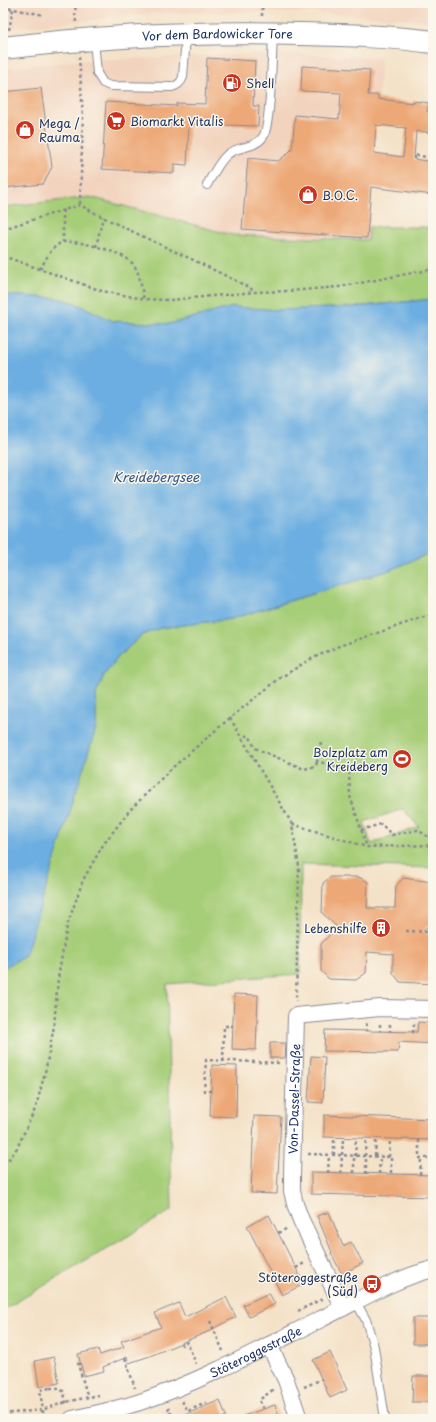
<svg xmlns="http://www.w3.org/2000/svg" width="436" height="1422" font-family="'Playpen Sans',sans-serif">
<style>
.built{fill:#f2d4be}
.green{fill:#a6cd77;stroke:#607e6a;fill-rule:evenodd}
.water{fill:#6caee1;stroke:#446ea0}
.building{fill:#eda877;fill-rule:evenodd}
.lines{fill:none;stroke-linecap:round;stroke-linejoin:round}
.lane-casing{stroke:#888893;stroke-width:10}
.street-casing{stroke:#888893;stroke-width:18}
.secondary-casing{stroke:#888893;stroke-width:24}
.path{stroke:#888893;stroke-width:2.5;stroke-dasharray:3 3;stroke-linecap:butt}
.lane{stroke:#fff;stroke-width:8}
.street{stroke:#fff;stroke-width:16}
.secondary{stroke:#fff;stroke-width:22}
.labels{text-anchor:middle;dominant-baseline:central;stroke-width:3;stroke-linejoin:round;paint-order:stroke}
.street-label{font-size:12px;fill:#1b2f5e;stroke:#fbf7ec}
.poi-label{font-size:12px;fill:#1b2f5e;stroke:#fbf7ec;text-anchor:start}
.water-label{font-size:13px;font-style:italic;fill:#335585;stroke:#fbf7ec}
</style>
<rect width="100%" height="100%" fill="#fbf7ec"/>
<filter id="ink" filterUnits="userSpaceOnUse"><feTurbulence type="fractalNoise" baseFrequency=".025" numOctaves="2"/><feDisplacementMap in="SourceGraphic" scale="8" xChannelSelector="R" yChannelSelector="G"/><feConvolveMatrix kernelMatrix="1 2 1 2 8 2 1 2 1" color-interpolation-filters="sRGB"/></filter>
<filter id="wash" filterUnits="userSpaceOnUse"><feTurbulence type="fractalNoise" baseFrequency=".012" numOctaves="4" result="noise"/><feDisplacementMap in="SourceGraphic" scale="16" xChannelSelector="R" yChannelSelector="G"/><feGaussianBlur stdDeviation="0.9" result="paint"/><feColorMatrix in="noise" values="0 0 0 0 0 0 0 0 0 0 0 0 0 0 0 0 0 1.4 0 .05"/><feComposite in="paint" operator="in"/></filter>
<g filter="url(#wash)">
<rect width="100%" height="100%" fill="#f4e2c8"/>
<path class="built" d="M 3,3 L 433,3 L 433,21 L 312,12 L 157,13 L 3,29 Z
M 278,53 L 381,58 L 368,240 L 232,235 L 90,197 L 3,207 L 3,69 L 72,61 Z"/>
<path class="green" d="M 90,197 L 232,235 L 368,240 L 369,227 L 433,227 L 433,299 L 353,307 L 279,310 L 233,307 L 170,324 L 113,321 L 73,302 L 54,298 L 3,295 L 3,207 Z
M 433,552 L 433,868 L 301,864 L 300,974 L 167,984 L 172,1210 L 3,1310 L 3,968 L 12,963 L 96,728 L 96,694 L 104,675 L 119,656 L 142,635 L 160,628 L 231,619 L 390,570 ZM 403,809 L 419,827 L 371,844 L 364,822 Z"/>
<path class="water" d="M 3,295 L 54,298 L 73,302 L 113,321 L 169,324 L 233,307 L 279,310 L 353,307 L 433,299 L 433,552 L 390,570 L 231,619 L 160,628 L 142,635 L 119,656 L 104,675 L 96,694 L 96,728 L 25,956 L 3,968 Z"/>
<g id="blocks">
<path class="building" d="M 207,58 L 255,61 L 253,106 L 259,106 L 258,126 L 189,124 L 187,165 L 174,164 L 174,173 L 102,169 L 106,102 L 177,106 L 177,103 L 205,104 Z
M 302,66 L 370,70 L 368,95 L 378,95 L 378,99 L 413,103 L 413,101 L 429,103 L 427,112 L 433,113 L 433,133 L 416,131 L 414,159 L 433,162 L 433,195 L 371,187 L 367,238 L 242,229 L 248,158 L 278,161 L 286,155 L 292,149 L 295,115 L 339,119 L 341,93 L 301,91 ZM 376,125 L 406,128 L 403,157 L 374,153 Z
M 41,88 L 52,167 L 43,184 L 3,188 L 3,92 Z
M 331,877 L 359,877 L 368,882 L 367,908 L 395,908 L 396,886 L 403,878 L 433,882 L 433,923 L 423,930 L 433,939 L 433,984 L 400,982 L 393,973 L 393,954 L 367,952 L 366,973 L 356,980 L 329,979 L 321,971 L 321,944 L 337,927 L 322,913 L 323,883 Z
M 234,994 L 258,995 L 256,1050 L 232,1049 Z
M 418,1022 L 433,1023 L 433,1044 L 399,1042 L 398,1052 L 324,1051 L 325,1030 L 417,1032 Z
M 270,1043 L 286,1043 L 285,1058 L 270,1058 Z
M 311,1056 L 325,1057 L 323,1103 L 308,1102 Z
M 212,1065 L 237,1066 L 236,1117 L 210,1116 Z
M 324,1115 L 433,1119 L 433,1140 L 324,1137 Z
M 254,1116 L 281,1117 L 277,1194 L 251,1193 Z
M 311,1172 L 433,1175 L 433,1197 L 311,1194 Z
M 329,1212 L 343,1246 L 351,1242 L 363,1263 L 342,1274 L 331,1253 L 332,1252 L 317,1216 Z
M 269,1215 L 304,1284 L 282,1295 L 247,1226 Z
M 269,1293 L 275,1304 L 249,1317 L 243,1305 Z
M 226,1297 L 236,1317 L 212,1329 L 212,1330 L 150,1356 L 129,1363 L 127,1357 L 103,1367 L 104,1371 L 84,1376 L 78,1354 L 98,1349 L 100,1355 L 124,1347 L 121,1341 L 161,1327 L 155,1313 L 179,1303 L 185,1317 Z
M 413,1318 L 433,1318 L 433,1344 L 413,1344 Z
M 330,1352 L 347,1390 L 330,1398 L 313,1360 Z
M 54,1357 L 59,1383 L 39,1387 L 35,1361 Z
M 413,1376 L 433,1376 L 433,1402 L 412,1402 Z
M 220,1400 L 226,1416 L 220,1419 L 175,1419 Z
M 275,1405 L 280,1419 L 240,1419 L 240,1417 Z"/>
</g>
</g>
<g filter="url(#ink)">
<use href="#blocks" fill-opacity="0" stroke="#888893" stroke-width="1"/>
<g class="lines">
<g class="lane-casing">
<path id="lane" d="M 94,40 L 97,73 L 103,83 L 110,86 L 172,87 C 178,85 181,83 183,77 L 186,36
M 207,185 C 212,176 220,160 228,154 C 238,146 254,149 263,137 C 271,126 272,52 273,34
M 356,1302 L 366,1320 L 374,1347 L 385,1419"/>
</g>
<g class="street-casing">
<g id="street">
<path id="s1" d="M 343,1308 L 301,1220 L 295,1204 L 292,1191 L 292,1175 L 296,1016 L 380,1008 L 433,1009"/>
<path d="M 269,1345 L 286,1380 L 299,1419"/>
<path id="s2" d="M 72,1419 C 95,1414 118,1409 140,1402 C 202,1381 261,1349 319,1320 C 356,1302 393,1279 433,1269"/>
</g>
</g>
<g class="secondary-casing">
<g id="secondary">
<path id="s3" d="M 3,48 C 101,36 201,31 300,34 C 344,35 389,36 433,42"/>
</g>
</g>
<path class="path" d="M 3,7 L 44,15
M 262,16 L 262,9 L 265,3
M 76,22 L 75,13 L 76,3
M 9,30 L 13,9
M 79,57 L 83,116 L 80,205
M 414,159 L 414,155 L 433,158
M 63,210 L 63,242
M 3,229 L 80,205 C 137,236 198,260 255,291
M 96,247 L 103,217
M 3,256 L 102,291 L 144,299 L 170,300 L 255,292 L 288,291 L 339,287 L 433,269
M 40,269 C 46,260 52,244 64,242 C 79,240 124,252 133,264 C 140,272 141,288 144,299
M 230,718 L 292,824 L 299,866 L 296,1001
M 239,734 L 250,737 L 255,748 L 304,769 L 316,766 L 317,761
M 321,742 L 317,761 L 349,771 L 350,796 L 367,847
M 349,771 L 372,765
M 292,824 L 367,847 L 433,845
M 361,830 L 381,824 L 392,835 L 418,830 L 433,840
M 406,931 L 433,932
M 366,1023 L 367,1031
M 380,1024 L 380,1031
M 390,1024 L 390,1032
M 414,1024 L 413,1032 L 417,1033
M 223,1061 L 224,1026 L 233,1026
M 211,1091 L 204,1091 L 206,1060 L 281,1063
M 419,1140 L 419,1158 L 433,1158
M 308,1154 L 391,1157 L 391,1174
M 334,1155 L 334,1138
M 342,1155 L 343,1138
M 355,1156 L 356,1138
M 365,1156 L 366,1139
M 375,1156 L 376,1139
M 389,1157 L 390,1139
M 3,1163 L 9,1159 L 17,1148 L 36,1107 L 46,1068 L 54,1026 L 58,978 L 67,926 L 83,880 L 103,845 L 129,811 L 172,768 L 230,718 L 280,678 L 309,660 L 339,646 L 433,614
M 328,1173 L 329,1155
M 341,1173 L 342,1155
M 354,1173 L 354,1156
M 366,1174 L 366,1156
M 379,1174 L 380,1157
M 420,1175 L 421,1158
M 278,1233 L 288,1228
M 296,1268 L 306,1262
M 298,1311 L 322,1299
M 210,1321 L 223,1351
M 181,1343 L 182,1345 L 187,1342 L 196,1364
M 125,1358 L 135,1388
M 80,1364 L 78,1364 L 88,1398
M 304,1387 L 322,1379
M 50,1388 L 59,1388 L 64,1392 L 66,1404
M 182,1401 L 188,1411 L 206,1403 L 207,1405
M 263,1409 L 259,1400 L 274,1389
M 3,1414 L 42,1410 L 66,1402 L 99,1395
M 44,1419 L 40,1390 L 50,1388 L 49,1385
M 158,1419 L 171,1413 L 168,1408"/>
<use href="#lane" class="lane"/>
<use href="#street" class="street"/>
<use href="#secondary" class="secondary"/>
</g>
</g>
<defs>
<g id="fuel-disc" transform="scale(1)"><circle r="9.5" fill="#c8321e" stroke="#fbf7ec"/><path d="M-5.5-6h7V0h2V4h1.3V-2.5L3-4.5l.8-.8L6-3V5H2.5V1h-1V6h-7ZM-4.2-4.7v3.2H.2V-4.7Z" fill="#fff"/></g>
<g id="supermarket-disc" transform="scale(1)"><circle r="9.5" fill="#c8321e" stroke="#fbf7ec"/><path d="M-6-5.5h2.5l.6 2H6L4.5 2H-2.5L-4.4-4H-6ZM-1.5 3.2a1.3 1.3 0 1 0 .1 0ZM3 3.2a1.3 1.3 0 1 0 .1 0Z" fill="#fff"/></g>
<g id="shop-disc" transform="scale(1)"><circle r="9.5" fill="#c8321e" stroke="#fbf7ec"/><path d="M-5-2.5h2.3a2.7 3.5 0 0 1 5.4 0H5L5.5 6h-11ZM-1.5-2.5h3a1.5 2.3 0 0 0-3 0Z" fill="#fff"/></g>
<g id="stadium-disc" transform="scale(1)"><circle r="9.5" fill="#c8321e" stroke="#fbf7ec"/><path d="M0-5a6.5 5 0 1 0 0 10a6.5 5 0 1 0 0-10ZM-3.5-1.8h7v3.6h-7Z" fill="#fff"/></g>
<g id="building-disc" transform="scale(1)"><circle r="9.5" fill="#c8321e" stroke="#fbf7ec"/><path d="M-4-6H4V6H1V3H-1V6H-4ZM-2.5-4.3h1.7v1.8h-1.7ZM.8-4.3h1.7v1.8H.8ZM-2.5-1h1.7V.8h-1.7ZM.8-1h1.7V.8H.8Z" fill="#fff"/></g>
<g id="bus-disc" transform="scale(1)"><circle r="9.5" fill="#c8321e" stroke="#fbf7ec"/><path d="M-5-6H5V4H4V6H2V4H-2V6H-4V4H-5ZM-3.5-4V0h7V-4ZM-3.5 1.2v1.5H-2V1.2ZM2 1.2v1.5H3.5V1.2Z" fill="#fff"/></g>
</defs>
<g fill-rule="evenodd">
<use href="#fuel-disc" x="232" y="83"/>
<use href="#supermarket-disc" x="116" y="121"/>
<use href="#shop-disc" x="25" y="130"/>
<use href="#shop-disc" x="308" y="195"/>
<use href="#stadium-disc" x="402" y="759"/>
<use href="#building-disc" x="381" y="928"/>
<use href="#bus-disc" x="372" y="1284"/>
</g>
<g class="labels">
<g class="street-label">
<text stroke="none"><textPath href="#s3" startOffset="215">Vor dem Bardowicker Tore</textPath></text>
<text stroke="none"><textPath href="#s1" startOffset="220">Von-Dassel-Straße</textPath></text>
<text stroke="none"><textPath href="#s2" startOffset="196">Stöteroggestraße</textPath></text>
</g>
<g class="poi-label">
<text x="246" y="83">Shell</text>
<text x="130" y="121">Biomarkt Vitalis</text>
<text x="39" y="123">Mega /<tspan x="39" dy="14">Rauma</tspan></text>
<text x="322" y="195">B.O.C.</text>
<text x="388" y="752" text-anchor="end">Bolzplatz am<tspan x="388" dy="14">Kreideberg</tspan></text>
<text x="367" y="928" text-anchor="end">Lebenshilfe</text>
<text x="358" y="1277" text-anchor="end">Stöteroggestraße<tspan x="358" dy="14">(Süd)</tspan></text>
</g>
<g class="water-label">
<text x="156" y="476">Kreidebergsee</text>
</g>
</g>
<rect width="436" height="1422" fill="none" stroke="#fbf7ec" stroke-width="16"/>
</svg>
